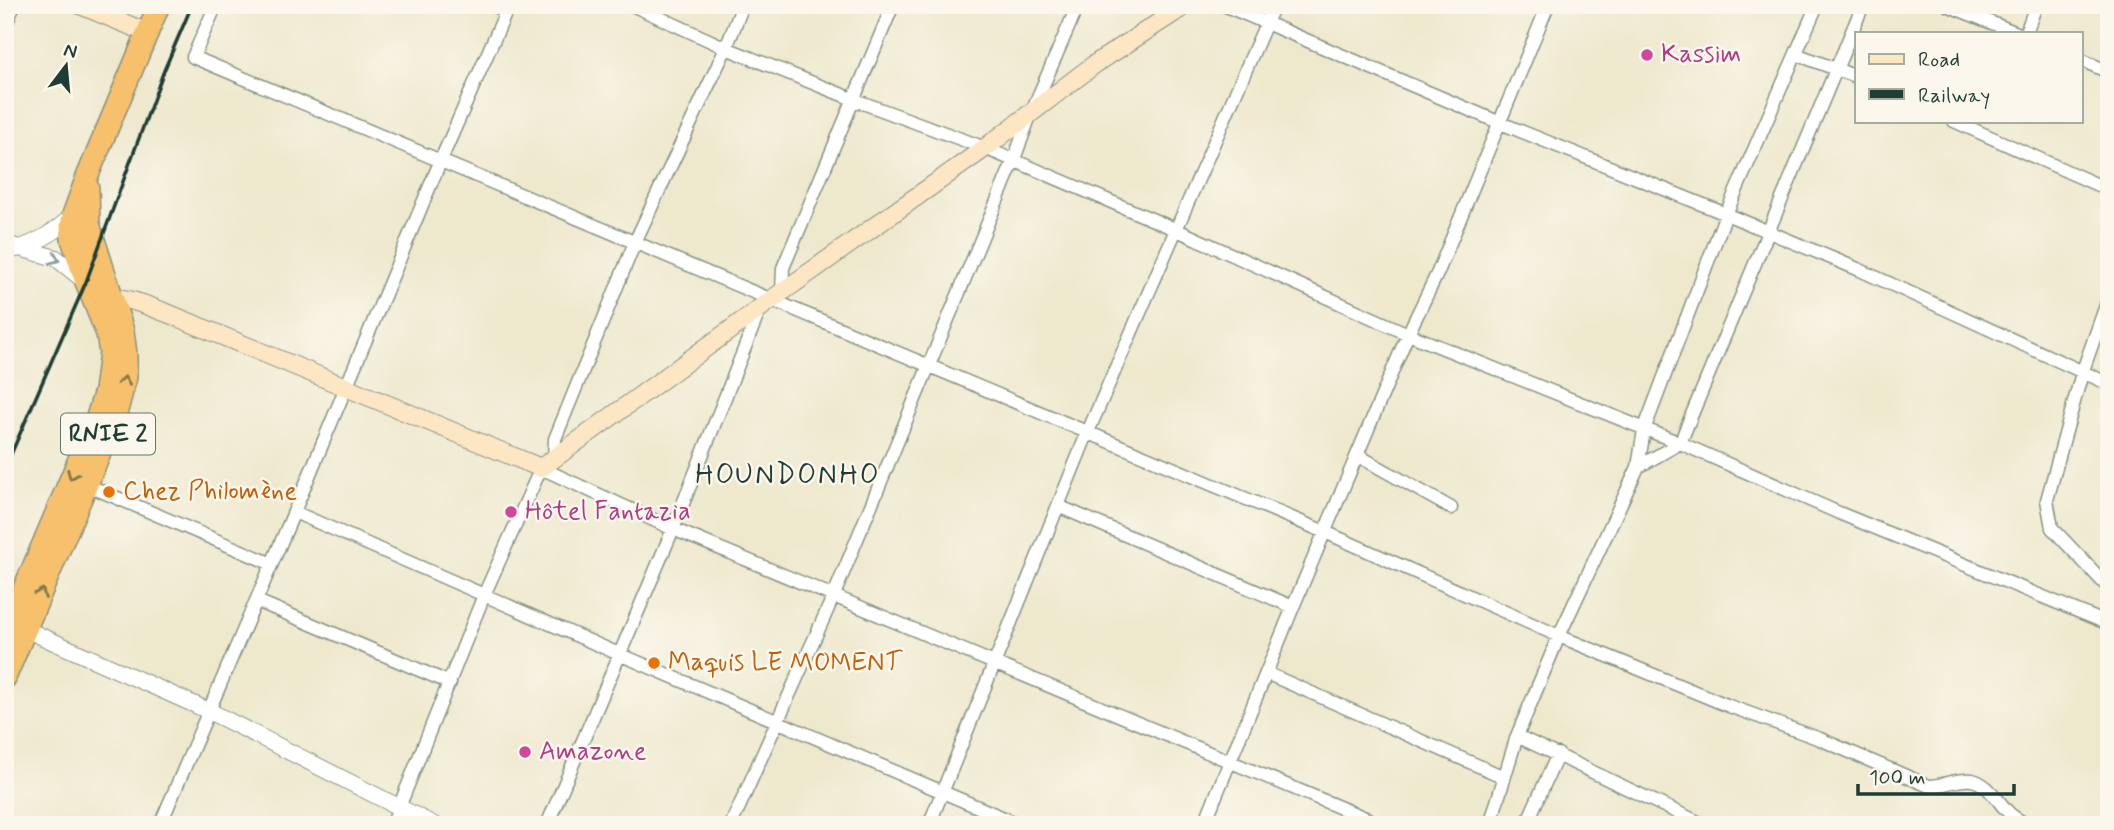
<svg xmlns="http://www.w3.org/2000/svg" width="2114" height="830" font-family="Mynerve,sans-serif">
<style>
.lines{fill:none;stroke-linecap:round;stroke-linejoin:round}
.minor-casing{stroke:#869280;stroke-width:15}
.tertiary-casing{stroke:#869280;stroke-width:18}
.secondary-casing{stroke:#869280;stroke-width:20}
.trunk-casing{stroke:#869280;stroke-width:24}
.minor{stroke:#fff;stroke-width:12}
.tertiary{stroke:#fff;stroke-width:16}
.secondary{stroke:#fce6c4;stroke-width:18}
.trunk{stroke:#f7c06c;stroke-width:21}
.rail{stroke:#1f3d34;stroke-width:3.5}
.oneway{stroke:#8f9e9a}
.oneway2{stroke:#80784d}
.hotel-dot{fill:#d1479c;stroke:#fbf7ec;stroke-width:2.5}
.food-dot{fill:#e8710a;stroke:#fbf7ec;stroke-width:2.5}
.labels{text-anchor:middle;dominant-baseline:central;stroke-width:5;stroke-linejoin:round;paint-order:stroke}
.shield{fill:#fbf7ec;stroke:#61756b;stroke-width:2}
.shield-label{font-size:24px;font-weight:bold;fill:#1f3d34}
.hotel-label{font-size:26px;fill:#b23c85;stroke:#fbf7ec;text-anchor:start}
.food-label{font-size:26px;fill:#c56008;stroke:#fbf7ec;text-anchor:start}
.neighbourhood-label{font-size:28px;letter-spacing:2px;fill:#1f3d34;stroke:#fbf7ec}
</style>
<rect width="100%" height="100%" fill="#fbf7ec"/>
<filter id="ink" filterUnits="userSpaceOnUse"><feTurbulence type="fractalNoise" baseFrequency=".0143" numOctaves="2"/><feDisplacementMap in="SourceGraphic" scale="14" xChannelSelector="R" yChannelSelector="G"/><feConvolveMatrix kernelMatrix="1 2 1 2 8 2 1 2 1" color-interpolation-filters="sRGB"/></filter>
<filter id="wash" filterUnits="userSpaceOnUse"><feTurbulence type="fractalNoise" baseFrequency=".00686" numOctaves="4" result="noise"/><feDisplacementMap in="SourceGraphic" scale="28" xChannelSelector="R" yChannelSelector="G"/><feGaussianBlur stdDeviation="1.57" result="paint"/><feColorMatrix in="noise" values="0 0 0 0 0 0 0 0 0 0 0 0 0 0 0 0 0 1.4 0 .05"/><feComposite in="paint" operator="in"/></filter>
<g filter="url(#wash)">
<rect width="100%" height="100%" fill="#eee8cd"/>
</g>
<g filter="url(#ink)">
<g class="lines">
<g class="minor-casing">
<path id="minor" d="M 216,5 L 193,57 L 1325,532 L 1559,636 L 1729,706 L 1820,739 L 1929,786 C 1943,786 1959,778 1972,780 C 1988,783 1998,802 2009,813 C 2014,818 2021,821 2027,825
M 492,5 L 507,11
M 632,5 L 726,48 L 855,100 L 985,148 L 1177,230 L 1408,334 L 1680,443 L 1839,513 L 2109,624
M 1224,5 L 1498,122 L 1726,214 L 1860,270 L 2109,384
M 1947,5 L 2017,33
M 5,27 L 14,5
M 2026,33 L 2036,5
M 1796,54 L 1857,77
M 2081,60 L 2109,72
M 1954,121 L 2109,190
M 782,292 L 783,268 L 893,5
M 2109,297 L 2082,373 L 2047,500 L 2052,528 L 2109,588
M 1357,455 L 1451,508
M 554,459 L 555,439 L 635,242 L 726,48 L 743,5
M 1638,467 L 1680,443 L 1863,5
M 87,485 L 272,564
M 1058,506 L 1293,607
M 294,512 L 619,654 L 1020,825
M 257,601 L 450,683
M 1266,673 L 1504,777
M 1517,736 L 1704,825
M 160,825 L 294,512 L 440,162 L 509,5
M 392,825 L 484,595 L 541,468 L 673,529 L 1382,825
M 547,825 L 673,529 L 760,309
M 731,825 L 834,595 L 1013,162 L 1031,113 L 1078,5
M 929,825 L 1087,434 L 1274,5
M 1204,825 L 1293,607 L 1408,334 L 1438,272 L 1548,5
M 1490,825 L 1517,736 L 1559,636 L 1638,467 L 1644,430 L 1726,214 L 1817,5
M 1526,825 L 1558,754"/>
</g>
<g class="tertiary-casing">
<path id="tertiary" d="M 5,244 L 56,258 L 86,282
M 17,249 C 39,242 57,231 73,215
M 16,625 L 209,711 L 434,825"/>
</g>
<g class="secondary-casing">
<path id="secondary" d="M 80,5 L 148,33
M 100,300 C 123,294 145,305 167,313 L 541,468 L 782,292 L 985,148 L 1095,64 L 1186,5"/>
</g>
<g class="trunk-casing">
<path id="trunk" d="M 5,633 L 97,417 L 105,391 L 110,353 L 107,334 L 86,282 L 72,239 L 71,227 L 73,215 L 87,177 L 159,5
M 5,678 L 115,418 L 126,377 L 126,354 L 123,331 L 89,224 L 88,188"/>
</g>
<use href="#minor" class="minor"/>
<use href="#tertiary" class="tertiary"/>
<use href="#secondary" class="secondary"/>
<use href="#trunk" class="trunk"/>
<path class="rail" d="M 5,468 L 86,282 L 163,73 L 192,5"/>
</g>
<defs><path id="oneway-chevron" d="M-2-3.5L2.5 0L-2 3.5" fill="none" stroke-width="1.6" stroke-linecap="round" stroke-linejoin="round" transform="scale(1.75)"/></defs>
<use class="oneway" href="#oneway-chevron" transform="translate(55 259) rotate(23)"/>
<g class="oneway2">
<use href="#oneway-chevron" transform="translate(124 381) rotate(-82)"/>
<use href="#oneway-chevron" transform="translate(72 475) rotate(113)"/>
<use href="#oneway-chevron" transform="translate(41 593) rotate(-67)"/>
</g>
</g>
<g class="hotel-dot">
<circle cx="1647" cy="55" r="7"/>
<circle cx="511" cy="512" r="7"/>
<circle cx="525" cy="752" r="7"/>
</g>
<g class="food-dot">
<circle cx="109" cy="492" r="7"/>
<circle cx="654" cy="663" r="7"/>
</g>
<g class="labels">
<rect class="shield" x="61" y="413.5" width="94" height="41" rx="5"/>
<g class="shield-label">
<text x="108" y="434">RNIE 2</text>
</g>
<g class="hotel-label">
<text x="1661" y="55">Kassim</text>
<text x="525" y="512">Hôtel Fantazia</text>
<text x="539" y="752">Amazone</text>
</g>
<g class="food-label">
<text x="123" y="492">Chez Philomène</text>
<text x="668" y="663">Maquis LE MOMENT</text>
</g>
<g class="neighbourhood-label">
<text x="788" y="475">HOUNDONHO</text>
</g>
</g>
<rect width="2114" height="830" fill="none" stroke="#fbf7ec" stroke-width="28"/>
<rect x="1855" y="32" width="228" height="91" fill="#fbf7ec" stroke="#a3ada2" stroke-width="2"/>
<rect x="1869" y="54" width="35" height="10" fill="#fce6c4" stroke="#a3ada2" stroke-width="2"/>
<text x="1918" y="66" font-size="21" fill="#1f3d34">Road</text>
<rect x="1869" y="89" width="35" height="10" fill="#1f3d34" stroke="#a3ada2" stroke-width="2"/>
<text x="1918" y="102" font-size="21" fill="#1f3d34">Railway</text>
<g transform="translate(66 66) rotate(16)" stroke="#fbf7ec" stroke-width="5" paint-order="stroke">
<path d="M0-5L12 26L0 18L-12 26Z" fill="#1f3d34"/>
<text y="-10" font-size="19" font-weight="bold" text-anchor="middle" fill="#1f3d34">N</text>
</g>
<path d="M1858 784v10h156v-10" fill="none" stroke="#1f3d34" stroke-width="3.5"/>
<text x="1869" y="784" font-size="21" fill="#1f3d34" stroke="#fbf7ec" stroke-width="5" paint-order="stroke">100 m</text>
</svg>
